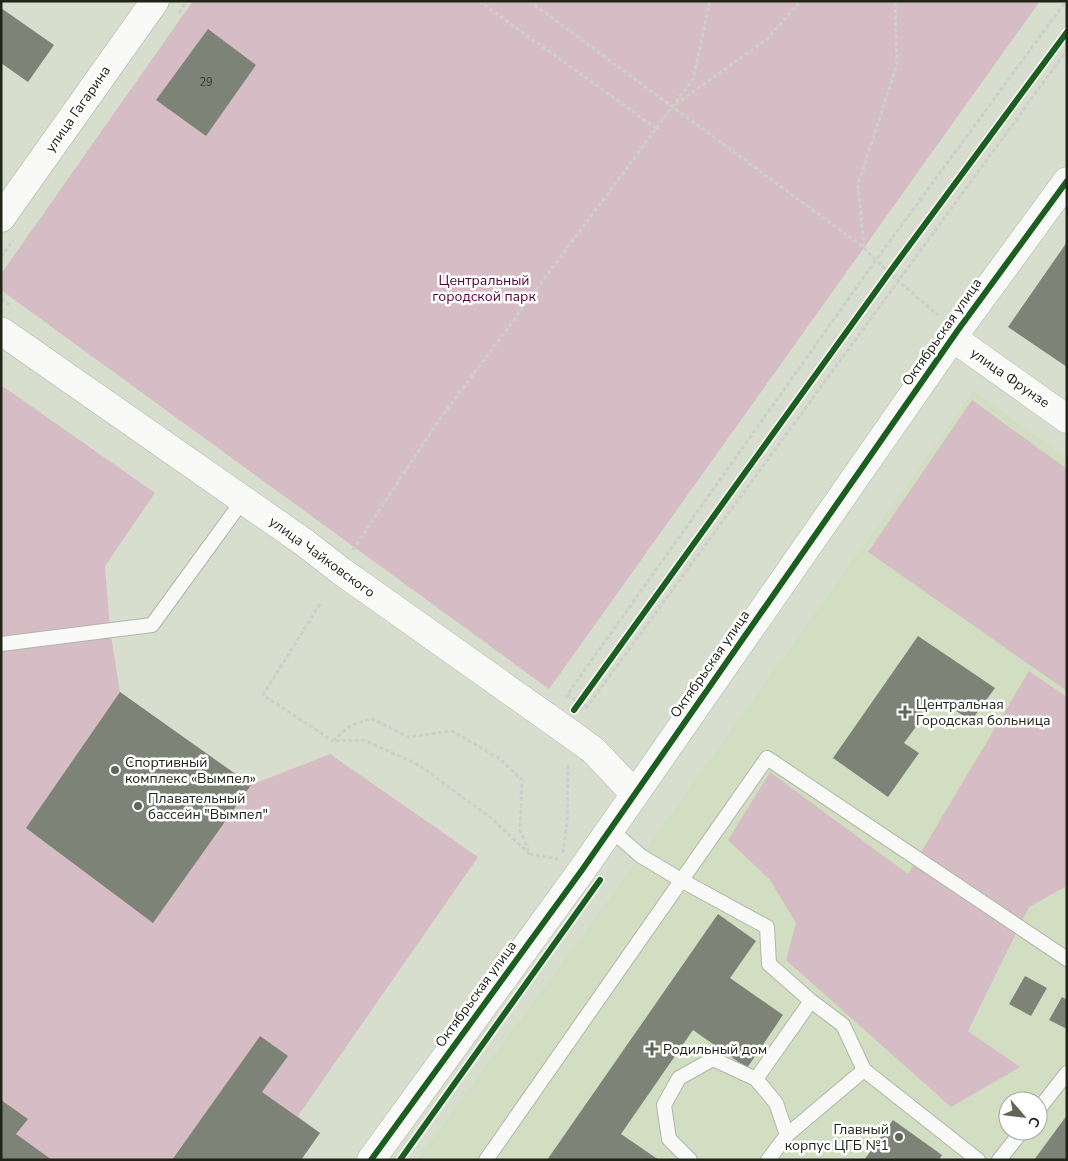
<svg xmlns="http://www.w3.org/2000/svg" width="1068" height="1161" font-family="'Nunito Sans',sans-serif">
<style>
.built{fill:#d2dec1;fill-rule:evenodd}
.green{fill:#d6bcc4}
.building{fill:#7e8377}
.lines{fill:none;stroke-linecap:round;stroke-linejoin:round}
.service-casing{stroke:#b0b6a9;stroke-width:16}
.tertiary-casing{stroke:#b0b6a9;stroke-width:29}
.path{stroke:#cdcfca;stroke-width:3;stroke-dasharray:4 2.5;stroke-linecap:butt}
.service{stroke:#f9faf8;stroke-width:14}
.tertiary{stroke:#f9faf8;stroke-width:28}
.cycleway-casing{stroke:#fff;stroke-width:9}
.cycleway{stroke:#1b5e20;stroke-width:6}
.poi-dot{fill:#606558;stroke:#fff;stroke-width:2}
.labels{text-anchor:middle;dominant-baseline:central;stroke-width:5;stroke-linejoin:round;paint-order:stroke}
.number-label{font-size:11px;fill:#383c30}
.street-label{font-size:14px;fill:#202419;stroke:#fff}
.park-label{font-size:14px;fill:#56003a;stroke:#fff}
.poi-label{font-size:14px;fill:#202419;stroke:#fff;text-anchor:start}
</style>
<rect width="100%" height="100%" fill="#d7decd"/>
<path class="built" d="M 974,391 L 1067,459 L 1067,1160 L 417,1160 L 641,856 ZM 1008,1101 L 1038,1101 L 1038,1131 L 1008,1131 Z"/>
<path class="green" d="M 193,1 L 1040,1 L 549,689 L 1,290 L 1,274 Z
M 1,385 L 155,493 L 105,566 L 110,630 L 120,692 L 251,785 L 330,754 L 478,857 L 298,1116 L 320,1133 L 301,1160 L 1,1160 Z
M 972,400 L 1067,469 L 1067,691 L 868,552 Z
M 1029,671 L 1067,697 L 1067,886 L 1029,907 L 968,1031 L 1020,1067 L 951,1107 L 786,960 L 796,923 L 770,880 L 728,840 L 770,772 L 908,874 Z"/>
<path class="building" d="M 1,8 L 54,45 L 28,82 L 1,63 Z
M 208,29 L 256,65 L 206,136 L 156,100 Z
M 1067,242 L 1067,367 L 1008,327 Z
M 918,636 L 995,688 L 971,721 L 937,698 L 904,743 L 919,753 L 888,797 L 833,758 Z
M 120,692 L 251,785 L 153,923 L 26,828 Z
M 718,914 L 756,941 L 730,978 L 783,1015 L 747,1068 L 693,1030 L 621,1134 L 659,1160 L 547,1160 Z
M 1025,976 L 1047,988 L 1031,1016 L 1009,1004 Z
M 1062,997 L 1067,1000 L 1067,1029 L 1049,1020 Z
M 260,1036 L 288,1056 L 262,1092 L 320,1133 L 301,1160 L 172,1160 Z
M 1,1100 L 28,1119 L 16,1134 L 52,1160 L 1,1160 Z
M 1067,1115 L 1067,1160 L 1034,1160 Z
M 893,1120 L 942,1155 L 939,1160 L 864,1160 Z"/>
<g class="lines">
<g class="service-casing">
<path id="service" d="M 1,644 L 152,625 L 243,500
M 610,829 L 641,856 L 681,880 L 767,927 L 769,964 L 811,1001 L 843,1025 L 864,1070 L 787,1135 L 768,1160
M 864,1070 L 978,1160
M 756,1079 L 811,1001
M 1038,1110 L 1067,1073
M 486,1160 L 767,758 L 1067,959
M 690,1160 L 669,1139 L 664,1105 L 679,1078 L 713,1059 L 756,1079 L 776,1103 L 787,1135
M 999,1160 L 1022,1131"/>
</g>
<g class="tertiary-casing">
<path id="tertiary" d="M 1,218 L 155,1
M 1,331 L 305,543 L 341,571 L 571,734 L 593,750 L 634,793
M 953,338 L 1067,419
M 371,1160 L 582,870 L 958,330 L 1067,181"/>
</g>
<path class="path" d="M 479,1 L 657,129
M 529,1 L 864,248 L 889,273 L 938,315
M 179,13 L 187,1
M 676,104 L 767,39 L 801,1
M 864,247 L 858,185 L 897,64 L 895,1
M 1,257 L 13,240
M 1,299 L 11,306
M 353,550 L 437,423 L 693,79 L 710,1
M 320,604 L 263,695 L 333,741
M 587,707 L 567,695 L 876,260 L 1066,1
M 579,709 L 587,707 L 1067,50
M 563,853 L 567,822 L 568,763
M 530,854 L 491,818 L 419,765 L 364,740 L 333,741 L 348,727 L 371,718 L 408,737 L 452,731 L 500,759 L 522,780 L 520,830 L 530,854 L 558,859"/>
<use href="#service" class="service"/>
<use href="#tertiary" class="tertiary"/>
<g class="cycleway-casing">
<path id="cycleway" d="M 574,710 L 889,273 L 1067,32
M 371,1160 L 582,870 L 958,330 L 1067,181
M 400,1160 L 600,880"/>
</g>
<use href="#cycleway" class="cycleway"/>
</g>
<g class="poi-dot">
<path d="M902.5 704.5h5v5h5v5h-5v5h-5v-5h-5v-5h5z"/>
<circle cx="115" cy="770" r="5"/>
<circle cx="138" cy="806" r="5"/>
<path d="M649.5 1041.5h5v5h5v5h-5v5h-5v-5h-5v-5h5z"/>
<circle cx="899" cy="1137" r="5"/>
</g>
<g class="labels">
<g class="number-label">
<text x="206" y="82">29</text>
</g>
<g class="street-label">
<text transform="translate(78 109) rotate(-55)">улица Гагарина</text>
<text transform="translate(942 332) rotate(-55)">Октябрьская улица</text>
<text transform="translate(1010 378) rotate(35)">улица Фрунзе</text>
<text transform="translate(322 557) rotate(36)">улица Чайковского</text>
<text transform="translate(710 664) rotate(-55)">Октябрьская улица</text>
<text transform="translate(476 994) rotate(-54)">Октябрьская улица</text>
</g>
<g class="park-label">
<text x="484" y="280">Центральный<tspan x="484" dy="16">городской парк</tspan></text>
</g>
<g class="poi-label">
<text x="916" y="704">Центральная<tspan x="916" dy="16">Городская больница</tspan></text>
<text x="125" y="762">Спортивный<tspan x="125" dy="16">комплекс «Вымпел»</tspan></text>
<text x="148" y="798">Плавательный<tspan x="148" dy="16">бассейн "Вымпел"</tspan></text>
<text x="663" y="1049">Родильный дом</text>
<text x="889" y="1129" text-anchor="end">Главный<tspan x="889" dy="16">корпус ЦГБ №1</tspan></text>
</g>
</g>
<rect width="1068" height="1161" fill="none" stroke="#202419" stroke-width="5"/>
<g transform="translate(1023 1116) rotate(118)"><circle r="24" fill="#ffffff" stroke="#a6a7a3"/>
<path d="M0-4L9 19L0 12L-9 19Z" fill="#606558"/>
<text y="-8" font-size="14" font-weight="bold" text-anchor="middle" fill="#202419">С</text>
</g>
</svg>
